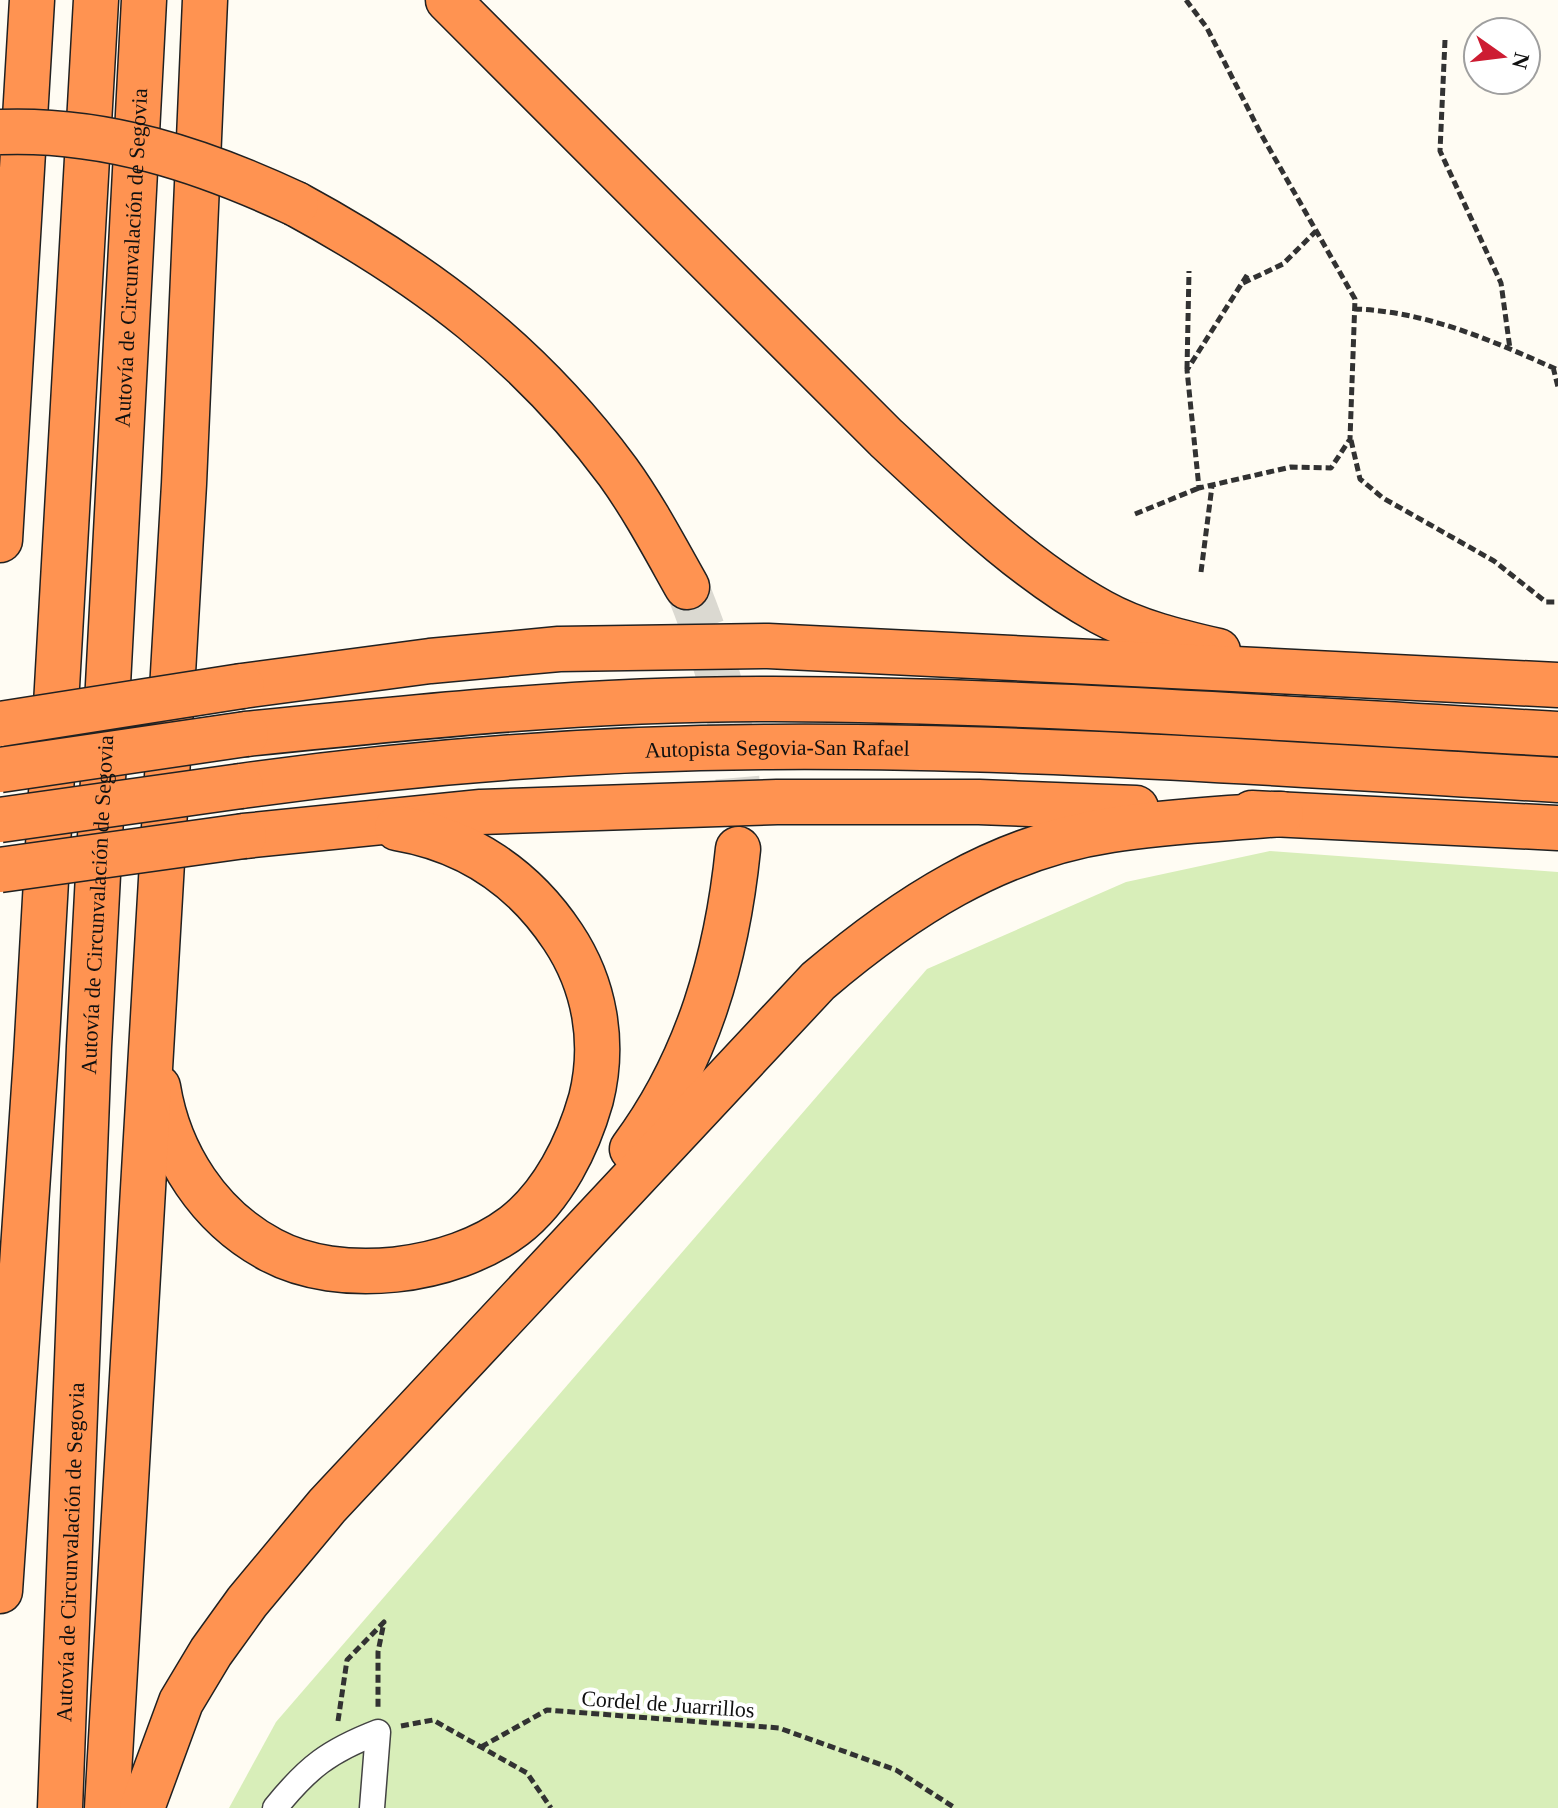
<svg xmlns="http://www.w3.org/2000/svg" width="1558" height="1808" font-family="Georgia,serif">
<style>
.grass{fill:#d8eeb9}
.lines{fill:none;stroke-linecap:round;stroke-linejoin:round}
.highway-tunnel{stroke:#dbd9d1;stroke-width:44;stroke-dasharray:44 22;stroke-linecap:butt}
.street-casing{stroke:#434343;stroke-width:27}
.highway-casing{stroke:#212121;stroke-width:47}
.path{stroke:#323232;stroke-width:5;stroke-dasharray:8 4;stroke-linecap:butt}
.street{stroke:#fff;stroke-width:24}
.highway{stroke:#ff9351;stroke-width:44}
.highway-bridge-casing{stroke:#212121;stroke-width:47;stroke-linecap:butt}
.highway-bridge{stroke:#ff9351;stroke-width:44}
.labels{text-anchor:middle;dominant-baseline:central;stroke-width:8;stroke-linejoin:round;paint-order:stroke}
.street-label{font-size:22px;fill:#101010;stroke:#fff}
</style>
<rect width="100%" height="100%" fill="#fffcf3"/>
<path class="grass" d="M 1270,851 L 1558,872 L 1558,1808 L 229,1808 L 276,1722 L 927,969 L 1126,882 Z"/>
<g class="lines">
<path class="highway-tunnel" d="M 687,587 C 722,674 742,748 739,842"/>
<g class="street-casing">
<path id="street" d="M 275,1808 C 308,1767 329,1751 378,1732 L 372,1808"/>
</g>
<g class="highway-casing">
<g id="highway">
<path d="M 448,0 L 886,438 C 953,500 1020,567 1101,612 C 1137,632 1179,642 1218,651"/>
<path d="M 296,204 C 425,274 530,353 618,472 C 644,508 665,548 687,587"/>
<path d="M 0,540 L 32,0"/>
<path d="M 242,686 L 430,661 L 559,649 L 768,646 L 1558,685"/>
<path d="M 246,734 C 421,716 597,698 773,699 C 1035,700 1297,720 1558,734"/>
<path id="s1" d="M 241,786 C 415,762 593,748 769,747 C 1032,745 1296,765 1558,780"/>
<path d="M 1252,813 L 1558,828"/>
<path d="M 244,836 L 481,812 L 777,802 L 979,802 L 1136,808"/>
<path d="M 158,1087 C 169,1155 209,1217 271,1250 C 340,1287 452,1273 514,1226 C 553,1196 578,1145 591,1099 C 605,1043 595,985 563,937 C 524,878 468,840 397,828"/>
<path d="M 632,1149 C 698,1060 727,957 738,849"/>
<path d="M 0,1591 L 36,1057 L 96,0"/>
<path id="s2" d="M 60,1808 L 89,1046 L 144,0"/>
<path d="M 107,1808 L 184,484 L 205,0"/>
<path d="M 142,1808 L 181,1702 L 211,1652 L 247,1602 L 327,1506 L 818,981 C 904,908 997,847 1111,830 C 1167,821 1225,819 1281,814"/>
</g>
</g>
<path class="path" d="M 1186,0 L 1207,28 L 1261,134 L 1355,299 L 1350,439 L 1331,468 L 1291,467 L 1199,488 L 1187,370 L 1249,272
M 1445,40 L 1440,151 L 1501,283 L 1510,349
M 1243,283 L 1283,264 L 1316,231
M 1354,309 C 1426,311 1493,341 1558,370
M 1553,367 L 1558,387
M 1187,369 L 1189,271
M 1351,440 L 1360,479 L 1383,498 L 1494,561 L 1546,602 L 1558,602
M 1135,514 L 1199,488
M 1201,572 L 1212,486
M 338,1721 L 347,1660 L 384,1622 L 378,1652 L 378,1709
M 401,1726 L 433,1720 L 527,1773 L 551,1808
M 481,1747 L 547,1710 L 779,1728 L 896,1770 L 955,1808"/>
<use href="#street" class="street"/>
<use href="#highway" class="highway"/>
<g class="highway-bridge-casing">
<path id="highway-bridge" d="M 0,132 C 105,128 202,160 296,204
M 0,724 L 242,686
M 0,770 L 246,734
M 0,820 L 241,786
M 0,870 L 244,836"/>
</g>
<use href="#highway-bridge" class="highway-bridge"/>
</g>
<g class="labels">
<g class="street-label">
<text stroke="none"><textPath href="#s2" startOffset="1552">Autovía de Circunvalación de Segovia</textPath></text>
<text stroke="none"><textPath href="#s1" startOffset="538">Autopista Segovia-San Rafael</textPath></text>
<text stroke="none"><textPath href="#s2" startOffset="904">Autovía de Circunvalación de Segovia</textPath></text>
<text stroke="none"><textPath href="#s2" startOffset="256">Autovía de Circunvalación de Segovia</textPath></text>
<text transform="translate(668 1704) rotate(4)">Cordel de Juarrillos</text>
</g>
</g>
<g transform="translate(1502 56) rotate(104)"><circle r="38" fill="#ffffff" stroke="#9f9f9f" stroke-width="2"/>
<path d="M0-6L14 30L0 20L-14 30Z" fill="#cd1c32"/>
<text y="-12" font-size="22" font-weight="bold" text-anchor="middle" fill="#101010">N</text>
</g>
</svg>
